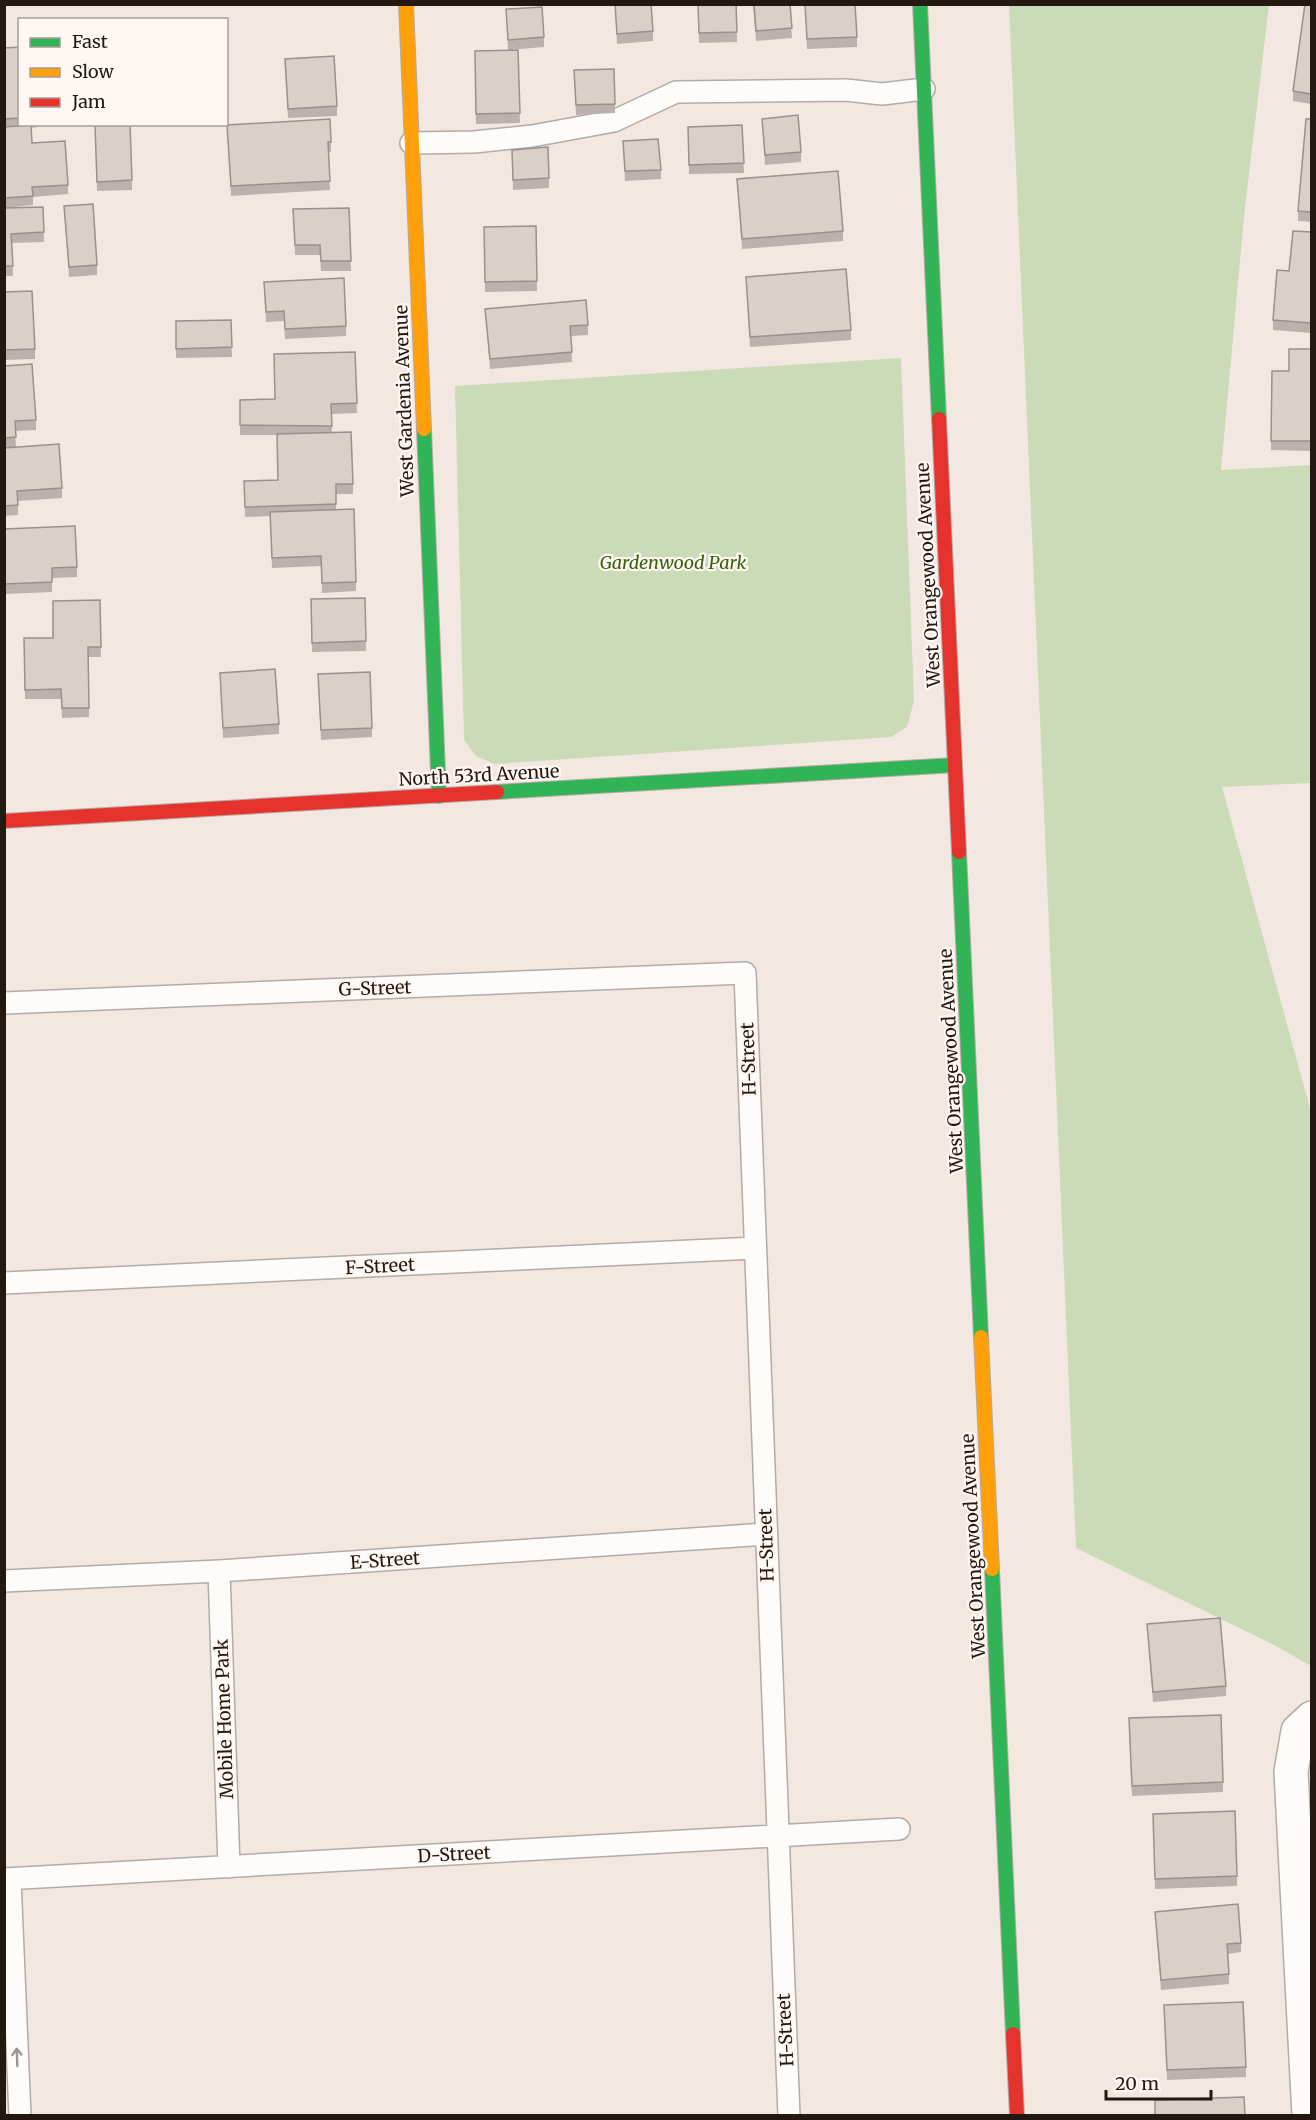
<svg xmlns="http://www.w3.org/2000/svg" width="1316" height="2120" font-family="Merriweather,serif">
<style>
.green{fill:#cbdab7}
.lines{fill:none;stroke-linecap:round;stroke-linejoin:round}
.lane-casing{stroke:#b5aba4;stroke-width:24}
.street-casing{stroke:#b5aba4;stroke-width:36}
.fast-casing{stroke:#b5aba4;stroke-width:16}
.slow-casing{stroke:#b5aba4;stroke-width:16}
.jam-casing{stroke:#b5aba4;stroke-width:16}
.lane{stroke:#fdfcfa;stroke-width:21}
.street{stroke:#fdfcfa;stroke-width:33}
.fast{stroke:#30b455;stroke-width:14}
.slow{stroke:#ff9f0a;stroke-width:14}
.jam{stroke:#e5322d;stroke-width:14}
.wall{fill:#bcb2ad}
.building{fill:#dbcfc9;stroke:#99918d;stroke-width:1.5}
.oneway{stroke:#9b9691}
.labels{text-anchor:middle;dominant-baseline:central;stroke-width:4.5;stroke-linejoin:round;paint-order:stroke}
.street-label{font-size:18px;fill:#241910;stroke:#fef7f3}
.park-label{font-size:18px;font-style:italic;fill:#356108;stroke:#fef7f3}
</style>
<rect width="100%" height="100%" fill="#f3e8e1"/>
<path class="green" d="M 1009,5 L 1269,5 L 1244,216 L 1221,470 L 1311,465 L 1311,783 L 1222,787 L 1311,1112 L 1311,1666 L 1276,1646 L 1076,1548 Z
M 901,358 L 914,701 L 907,727 L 891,737 L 495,764 L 476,756 L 464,740 L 455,386 Z"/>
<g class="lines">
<g class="lane-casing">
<path id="lane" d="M 411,143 L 474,142 L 532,136 L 614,121 L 676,92 L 846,90 L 882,94 L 924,89
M 4,1003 L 745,973 L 789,2116
M 4,1283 L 755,1248
M 219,1571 L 229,1867
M 4,1581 L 219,1571 L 766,1534
M 4,1879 L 899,1829
M 10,1879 L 20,2116"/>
</g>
<g class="street-casing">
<path id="street" d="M 1309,2116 L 1291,1772 L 1298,1731 L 1312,1718"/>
</g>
<g class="fast-casing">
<path id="fast" d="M 920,4 L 939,419
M 424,429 L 439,796
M 497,792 L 955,765
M 959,852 L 981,1337
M 992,1569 L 1013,2034"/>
</g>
<g class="slow-casing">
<path id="slow" d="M 406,4 L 424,429
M 981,1337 L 992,1569"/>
</g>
<g class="jam-casing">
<path id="jam" d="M 939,419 L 959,852
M 4,821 L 497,792
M 1013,2034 L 1017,2116"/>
</g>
<use href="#lane" class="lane"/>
<use href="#street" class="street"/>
<use href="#fast" class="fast"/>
<use href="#slow" class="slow"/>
<use href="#jam" class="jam"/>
</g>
<path class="wall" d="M 615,4 L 653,31 L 653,41 L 617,44 Z
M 698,4 L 736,4 L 737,42 L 699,43 Z
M 753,4 L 790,4 L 792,38 L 756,41 Z
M 805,4 L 857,37 L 857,47 L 807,49 Z
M 1311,4 L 1311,104 L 1293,101 L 1293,91 Z
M 506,9 L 544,37 L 544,47 L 508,50 Z
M 20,47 L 20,124 L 38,124 L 38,127 L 31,128 L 32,143 L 68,185 L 68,194 L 33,197 L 33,205 L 4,208 L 4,48 Z
M 518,50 L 520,123 L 476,124 L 475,51 Z
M 285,59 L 337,106 L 337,116 L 288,118 Z
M 614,69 L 615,113 L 576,115 L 574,70 Z
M 762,119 L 801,152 L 801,162 L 765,165 Z
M 1311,119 L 1311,222 L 1298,221 L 1298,211 Z
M 95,125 L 132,180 L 132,190 L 97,191 Z
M 227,125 L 331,142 L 331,152 L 328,152 L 330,190 L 231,196 Z
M 742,125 L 744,173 L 689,174 L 688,127 Z
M 623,141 L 661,170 L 661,179 L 625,181 Z
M 512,150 L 549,178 L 549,188 L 513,190 Z
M 737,179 L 843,231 L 843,241 L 742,249 Z
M 64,206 L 97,265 L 97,275 L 69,277 Z
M 43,207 L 44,242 L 12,243 L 13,276 L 4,276 L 4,208 Z
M 349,208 L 351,271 L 321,271 L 320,255 L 295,255 L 293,209 Z
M 536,226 L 537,291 L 485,292 L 484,227 Z
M 1311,232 L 1311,333 L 1273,330 L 1273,320 L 1289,271 Z
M 746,277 L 851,330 L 851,340 L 750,347 Z
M 264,282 L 346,326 L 346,336 L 285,339 L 284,321 L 266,322 Z
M 4,292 L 35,349 L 35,359 L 4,360 Z
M 485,309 L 588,325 L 588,335 L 571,336 L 572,362 L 490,369 Z
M 231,320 L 232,357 L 176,358 L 176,321 Z
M 1311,349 L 1311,451 L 1271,450 L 1272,371 L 1289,371 Z
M 355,352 L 357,413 L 332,414 L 332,433 L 353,484 L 353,494 L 336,494 L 336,510 L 356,582 L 356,591 L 322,593 L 321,566 L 272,568 L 270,516 L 245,517 L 244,481 L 278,480 L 277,435 L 240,435 L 240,400 L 275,399 Z
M 4,366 L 36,420 L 36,430 L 15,431 L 16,447 L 4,448 Z
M 4,448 L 62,488 L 62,498 L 18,501 L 18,515 L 4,516 Z
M 4,529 L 77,567 L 77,577 L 52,578 L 52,592 L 4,594 Z
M 365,598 L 366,651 L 312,652 L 311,599 Z
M 100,600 L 101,657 L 88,657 L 89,717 L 62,718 L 61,699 L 25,699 L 24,638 L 53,638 Z
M 220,673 L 279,724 L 279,734 L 223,738 Z
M 318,684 L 372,728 L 372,737 L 321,740 Z
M 1147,1624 L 1226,1686 L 1226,1696 L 1153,1702 Z
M 1129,1728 L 1223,1782 L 1223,1792 L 1132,1796 Z
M 1153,1814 L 1237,1876 L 1237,1886 L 1155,1889 Z
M 1155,1912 L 1241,1943 L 1241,1952 L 1228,1954 L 1229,1984 L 1161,1990 Z
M 1164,2005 L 1246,2067 L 1246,2077 L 1167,2080 Z"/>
<path class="building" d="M 615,4 L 651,4 L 653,31 L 617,34 Z
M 698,4 L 736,4 L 737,32 L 699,33 Z
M 754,4 L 790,4 L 792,28 L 756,31 Z
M 805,4 L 855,4 L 857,37 L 807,39 Z
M 1305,4 L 1311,4 L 1311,94 L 1293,91 Z
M 542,7 L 544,37 L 508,40 L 506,9 Z
M 20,47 L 20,118 L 4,119 L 4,48 Z
M 518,50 L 520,113 L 476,114 L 475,51 Z
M 334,56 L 337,106 L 288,109 L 285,59 Z
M 614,69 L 615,104 L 576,105 L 574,70 Z
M 798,115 L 801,152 L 765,155 L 762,119 Z
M 330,119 L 331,142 L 328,142 L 330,181 L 231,186 L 227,125 Z
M 1306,119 L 1311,119 L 1311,212 L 1298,211 Z
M 31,125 L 32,143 L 65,141 L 68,185 L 32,187 L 33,196 L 4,198 L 4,127 Z
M 95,125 L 130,125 L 132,180 L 97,182 Z
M 742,125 L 744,163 L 689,165 L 688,127 Z
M 658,139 L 661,170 L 625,171 L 623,141 Z
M 548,147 L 549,178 L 513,180 L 512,150 Z
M 838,171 L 843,231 L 742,239 L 737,179 Z
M 93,204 L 97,265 L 69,267 L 64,206 Z
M 43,207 L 44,232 L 11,234 L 13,266 L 4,266 L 4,208 Z
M 349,208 L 351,261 L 321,261 L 320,245 L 295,245 L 293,209 Z
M 536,226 L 537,281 L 485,282 L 484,227 Z
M 1293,231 L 1311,232 L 1311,323 L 1273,320 L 1277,270 L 1289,271 Z
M 846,269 L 851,330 L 750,337 L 746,277 Z
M 344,278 L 346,326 L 285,329 L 284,311 L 266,312 L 264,282 Z
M 32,291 L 35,349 L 4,350 L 4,292 Z
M 586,300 L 588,325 L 570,326 L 572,352 L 490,359 L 485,309 Z
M 231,320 L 232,347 L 176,349 L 176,321 Z
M 1289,349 L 1311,349 L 1311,441 L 1271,441 L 1272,371 L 1289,371 Z
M 355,352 L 357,403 L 331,404 L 332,426 L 240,425 L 240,400 L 275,399 L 274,354 Z
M 32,364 L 36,420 L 15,421 L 16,437 L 4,438 L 4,366 Z
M 351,432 L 353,484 L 336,484 L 336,504 L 245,507 L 244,481 L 278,480 L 277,434 Z
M 59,444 L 62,488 L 17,491 L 18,505 L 4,506 L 4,448 Z
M 354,509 L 356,582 L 322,583 L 321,556 L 272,558 L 270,512 Z
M 75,526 L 77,567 L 52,568 L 52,582 L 4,584 L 4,529 Z
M 365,598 L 366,641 L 312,643 L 311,599 Z
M 100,600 L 101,647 L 88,647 L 89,708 L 62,708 L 61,689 L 25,690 L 24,638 L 53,638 L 53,601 Z
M 275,669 L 279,724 L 223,728 L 220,673 Z
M 370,672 L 372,728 L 321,730 L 318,674 Z
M 1220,1618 L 1226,1686 L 1153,1692 L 1147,1624 Z
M 1221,1715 L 1223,1782 L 1132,1786 L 1129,1718 Z
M 1235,1811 L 1237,1876 L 1155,1879 L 1153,1814 Z
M 1238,1904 L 1241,1943 L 1227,1944 L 1229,1974 L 1161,1980 L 1155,1912 Z
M 1243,2002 L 1246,2067 L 1167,2070 L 1164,2005 Z
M 1244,2097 L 1245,2115 L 1155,2115 L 1155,2100 Z"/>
<defs><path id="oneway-shaft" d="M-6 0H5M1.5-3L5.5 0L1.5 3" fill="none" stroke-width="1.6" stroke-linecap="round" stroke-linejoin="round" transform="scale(1.5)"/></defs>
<use class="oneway" href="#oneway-shaft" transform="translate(17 2057) rotate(-92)"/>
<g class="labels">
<g class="street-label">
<text transform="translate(404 401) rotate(-92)">West Gardenia Avenue</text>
<text transform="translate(928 575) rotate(-93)">West Orangewood Avenue</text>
<text transform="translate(479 775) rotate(-3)">North 53rd Avenue</text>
<text transform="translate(375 988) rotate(-2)">G-Street</text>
<text transform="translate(748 1059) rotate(-92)">H-Street</text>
<text transform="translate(951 1061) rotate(-93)">West Orangewood Avenue</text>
<text transform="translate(380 1266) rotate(-3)">F-Street</text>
<text transform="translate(766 1545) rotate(-92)">H-Street</text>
<text transform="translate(973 1546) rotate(-93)">West Orangewood Avenue</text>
<text transform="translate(385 1560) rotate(-4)">E-Street</text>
<text transform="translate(224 1719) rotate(-92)">Mobile Home Park</text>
<text transform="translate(454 1854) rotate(-3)">D-Street</text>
<text transform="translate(785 2030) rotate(-93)">H-Street</text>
</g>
<g class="park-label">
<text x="673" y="562">Gardenwood Park</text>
</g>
</g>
<rect width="1316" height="2120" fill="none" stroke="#241910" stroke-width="12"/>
<rect x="18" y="18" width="210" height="108" fill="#fef7f3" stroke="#a79e98" stroke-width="1.5"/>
<rect x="30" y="38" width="30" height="9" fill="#30b455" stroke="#a79e98" stroke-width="1.5"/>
<text x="72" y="48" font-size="18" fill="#241910">Fast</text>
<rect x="30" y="68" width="30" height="9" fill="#ff9f0a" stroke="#a79e98" stroke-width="1.5"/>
<text x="72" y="78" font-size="18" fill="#241910">Slow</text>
<rect x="30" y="98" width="30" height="9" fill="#e5322d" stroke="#a79e98" stroke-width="1.5"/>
<text x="72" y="108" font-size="18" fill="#241910">Jam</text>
<path d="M1106 2090v9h105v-9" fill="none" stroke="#241910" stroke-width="3"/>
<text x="1115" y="2090" font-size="18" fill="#241910" stroke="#fef7f3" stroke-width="4.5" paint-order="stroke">20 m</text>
</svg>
